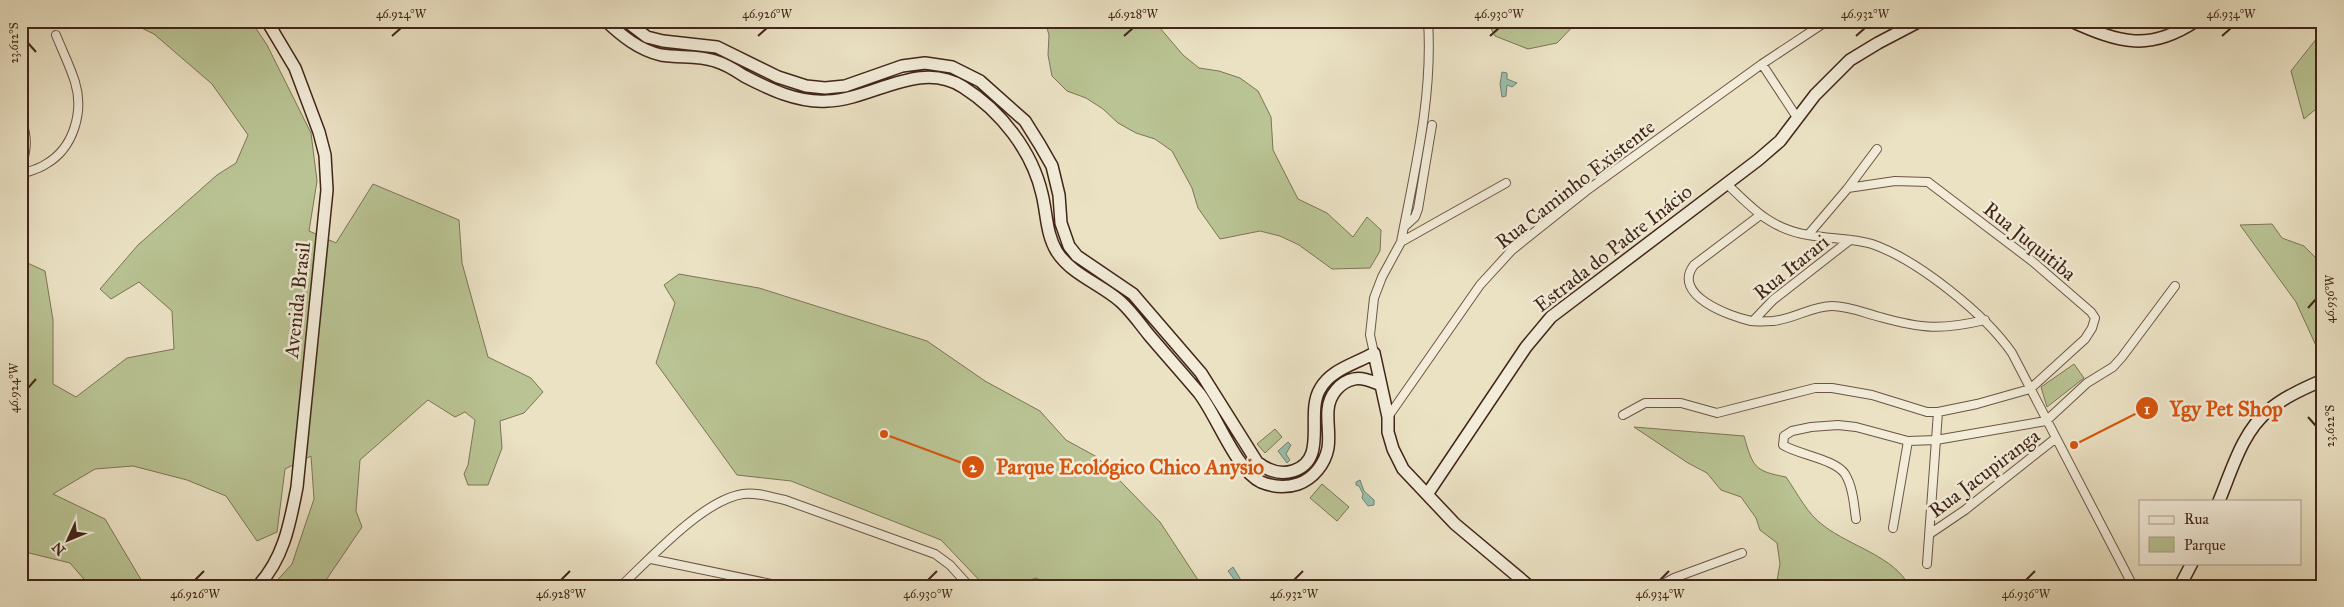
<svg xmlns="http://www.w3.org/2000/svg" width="2344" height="607" font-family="'IM FELL Great Primer',serif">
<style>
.green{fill:#b9c393;stroke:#7d7456}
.water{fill:#99bfae;stroke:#768172}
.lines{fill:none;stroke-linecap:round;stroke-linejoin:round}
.street-casing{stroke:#6c5444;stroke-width:10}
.secondary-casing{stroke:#412519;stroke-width:14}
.street{stroke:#f2ecd9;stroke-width:8}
.secondary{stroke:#f2ecd9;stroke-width:11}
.ticks{fill:none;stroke:#412519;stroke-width:2}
.labels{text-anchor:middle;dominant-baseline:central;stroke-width:5;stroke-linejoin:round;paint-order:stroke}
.street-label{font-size:20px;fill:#412519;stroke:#f2ecd9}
.leader{fill:none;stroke:#d7540d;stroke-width:2}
.callout-dot{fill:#d7540d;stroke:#f2ecd9;stroke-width:2}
.mark-label{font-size:15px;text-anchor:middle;font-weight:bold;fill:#fff}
.callout-label{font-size:21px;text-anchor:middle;font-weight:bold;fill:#d7540d;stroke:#f2ecd9;stroke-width:5;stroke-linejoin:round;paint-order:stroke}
.neatline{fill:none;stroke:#412519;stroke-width:2}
.ticks-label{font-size:12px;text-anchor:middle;fill:#412519}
</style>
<rect width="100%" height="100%" fill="#ebe2c4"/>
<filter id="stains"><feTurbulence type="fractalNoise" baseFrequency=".004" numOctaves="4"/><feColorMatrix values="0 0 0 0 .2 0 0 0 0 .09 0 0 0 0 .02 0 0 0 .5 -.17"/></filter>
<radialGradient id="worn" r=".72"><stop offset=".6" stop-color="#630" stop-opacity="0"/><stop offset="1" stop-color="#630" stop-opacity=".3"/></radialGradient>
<path class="green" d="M 127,21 L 251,21 L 267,45 L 311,133 L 317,181 L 309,231 L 336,243 L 373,184 L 459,220 L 462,263 L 488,357 L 531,378 L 543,392 L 524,413 L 500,421 L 502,448 L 488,485 L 468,485 L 464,474 L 468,465 L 475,420 L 465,412 L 455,417 L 428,400 L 360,460 L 356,511 L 362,527 L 322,586 L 272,586 L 292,564 L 314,499 L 311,456 L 285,469 L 277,532 L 257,541 L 226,496 L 187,480 L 133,466 L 95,469 L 53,494 L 105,519 L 143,583 L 151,586 L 90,586 L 70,563 L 21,551 L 21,260 L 45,271 L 53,320 L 53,384 L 76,397 L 127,358 L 174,349 L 172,311 L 139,282 L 111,299 L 100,289 L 138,245 L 217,175 L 236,163 L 248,135 L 212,84 L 154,34 Z
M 1045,21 L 1154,21 L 1183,55 L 1199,68 L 1219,71 L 1240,78 L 1258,91 L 1271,117 L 1273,150 L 1298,199 L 1327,213 L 1353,237 L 1367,217 L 1381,230 L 1380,251 L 1370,268 L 1332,269 L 1299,245 L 1280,236 L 1260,231 L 1220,239 L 1198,208 L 1192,188 L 1172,151 L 1155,139 L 1136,133 L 1118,123 L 1103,109 L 1086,98 L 1067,91 L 1052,76 L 1048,55 L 1049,35 Z
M 1487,21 L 1578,21 L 1557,43 L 1528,49 L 1495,36 Z
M 2317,38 L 2323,38 L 2323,103 L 2304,119 L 2291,71 Z
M 2272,224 L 2282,238 L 2304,246 L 2323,265 L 2323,361 L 2296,302 L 2240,225 Z
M 679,274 L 759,288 L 927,341 L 985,381 L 1040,411 L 1066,440 L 1097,457 L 1160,522 L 1202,586 L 1053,586 L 1036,578 C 1018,584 999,591 981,582 L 941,540 L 791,481 L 737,475 L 656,363 L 675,303 L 664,285 Z
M 2074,364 L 2084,378 L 2047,407 L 2041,387 Z
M 1634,427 L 1744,436 C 1753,467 1754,471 1786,477 C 1798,494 1807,514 1824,526 C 1850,546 1895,557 1909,586 L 1776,586 L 1780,564 L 1777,543 L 1760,530 L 1756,518 L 1741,497 L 1721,490 L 1707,473 L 1688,463 Z
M 1275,429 L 1282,437 L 1265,453 L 1257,444 Z
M 1322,484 L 1349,507 L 1337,521 L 1310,498 Z"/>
<path class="water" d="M 1502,72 L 1507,73 L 1507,79 L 1517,83 L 1512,87 L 1507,85 L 1506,96 L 1502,97 L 1500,84 Z
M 1288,442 L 1291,445 L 1286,454 L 1290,460 L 1287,463 L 1278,451 Z
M 1360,480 L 1364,491 L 1374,500 L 1374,505 L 1368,506 L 1362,498 L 1363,494 L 1359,486 L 1356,485 L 1356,482 Z
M 1233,567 L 1244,585 L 1239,586 L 1228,571 Z"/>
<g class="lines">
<g class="street-casing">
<path id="street" d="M 1762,64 L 1798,119
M 21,119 C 28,138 27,149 21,168
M 21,174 C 30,171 39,169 46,164 C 74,148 84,111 75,82 C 70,66 62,50 56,35
M 1727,184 C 1753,209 1771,229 1808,235 C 1829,239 1852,238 1872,244 C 1918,260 1985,314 2012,353 L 2133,586
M 1759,216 L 1694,265 C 1671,295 1729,316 1751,321 C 1758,322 1766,321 1773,321 C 1794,319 1812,306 1832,306 C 1849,306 1864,313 1880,317 C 1922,329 1942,330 1985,320
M 1404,227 L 1415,217 L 1418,209 L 1432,125
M 1808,235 L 1848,188 L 1877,149
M 1401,242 C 1415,169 1433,96 1428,21
M 1753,321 L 1773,300 L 1850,240
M 1374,353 L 1370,335 L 1374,298 L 1382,277 L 1401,242 L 1506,183
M 1623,415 L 1645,403 L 1681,403 L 1717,413 L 1815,388 L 1832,388 L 1872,395 L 1927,412 L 1938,412 L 1977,404 L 2030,389 L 2085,339 L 2092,328 L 2095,318 L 2091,312 L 2032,261 L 1928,182 L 1895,181 L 1848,188
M 1388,417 L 1480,285 L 1512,250 L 1586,191 L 1762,64 L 1827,21
M 1856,519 C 1854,505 1853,487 1845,474 C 1835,459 1799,455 1783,445 L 1784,436 L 1792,431 L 1811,427 L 1838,425 L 1856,427 L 1908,441 L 1936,440 L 2046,421 L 2087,383 L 2113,367 L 2122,357 L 2175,286
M 1893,528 L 1908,441
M 1931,533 L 1965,510 L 2056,438
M 651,559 L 781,586
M 1927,564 L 1938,412
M 621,586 C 651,558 703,500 743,494 C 757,492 771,497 785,500 L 935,554 L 950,565 L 969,586
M 1659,586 L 1674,578 L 1742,553"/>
</g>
<g class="secondary-casing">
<path id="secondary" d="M 606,21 C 622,36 639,50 661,55 C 679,58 698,55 715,61 C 726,64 735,70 744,76 C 769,89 798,103 827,101 C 872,100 919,59 963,87 C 1001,111 1032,151 1042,194 C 1047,214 1046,234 1057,252 C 1072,275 1101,284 1121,302 C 1132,312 1140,324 1149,335 C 1166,355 1183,374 1199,393 C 1217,416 1236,470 1261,482 C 1273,487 1286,488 1298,484 C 1313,479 1325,464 1328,448 C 1330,436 1327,422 1328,410 C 1329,395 1340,382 1354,379 C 1363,377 1373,382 1381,385
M 626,21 L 647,37 L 663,41 L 717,47 L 778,77 L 806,86 L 825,88 L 845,86 L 902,66 L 925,63 L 952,67 L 980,81 L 1025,121 L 1040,145 L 1052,166 L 1059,195 L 1061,223 L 1069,246 L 1077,256 L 1133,294 L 1201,373 L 1257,462 C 1268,471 1279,475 1293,471 C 1329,460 1305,414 1320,389 C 1331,369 1356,364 1374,353 L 1388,417 L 1388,432 L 1393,449 L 1403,469 L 1455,524 L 1529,586
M 2071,21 C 2120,43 2149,52 2196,21
M 1428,493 L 1526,347 L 1551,317 L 1758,160 L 1780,141 L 1815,95 L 1850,60 L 1878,43 L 1920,21
M 2219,501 C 2232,470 2242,432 2269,410 C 2284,397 2305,388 2323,380
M 258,586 C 284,558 290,523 297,487 L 327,190 L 325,155 L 319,132 L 295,68 L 267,21
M 2180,586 L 2192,563"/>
</g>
<use href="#street" class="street"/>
<use href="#secondary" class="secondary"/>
</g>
<path class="ticks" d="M 392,36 L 401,28M 758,36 L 767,28M 1124,36 L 1133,28M 1490,36 L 1499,28M 1856,36 L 1865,28M 2222,36 L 2231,28M 28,43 L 36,52M 2308,308 L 2316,299M 28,388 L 36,379M 2308,417 L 2316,426M 195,580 L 204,571M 561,580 L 570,571M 928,580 L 937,571M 1294,580 L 1303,571M 1660,580 L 1669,571M 2026,580 L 2035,571"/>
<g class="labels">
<g class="street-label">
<text transform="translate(1575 184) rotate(-38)">Rua Caminho Existente</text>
<text transform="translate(2030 241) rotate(39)">Rua Juquitiba</text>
<text transform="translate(1613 248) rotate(-38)">Estrada do Padre Inácio</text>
<text transform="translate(1791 267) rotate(-39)">Rua Itarari</text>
<text transform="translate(297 300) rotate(-84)">Avenida Brasil</text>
<text transform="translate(1984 473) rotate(-37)">Rua Jacupiranga</text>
</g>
</g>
<path class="leader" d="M2074 445L2147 408M884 434L973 467"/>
<g class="callout-dot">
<circle cx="2074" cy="445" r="5"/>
<circle cx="884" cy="434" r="5"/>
<circle cx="2147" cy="408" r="12"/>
<circle cx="973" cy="467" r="12"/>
</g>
<g class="mark-label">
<text x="2147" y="414">1</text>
<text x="973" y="472">2</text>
</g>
<g class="callout-label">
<text x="2226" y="416">Ygy Pet Shop</text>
<text x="1130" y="474">Parque Ecológico Chico Anysio</text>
</g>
<rect width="2344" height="607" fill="none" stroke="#ebe2c4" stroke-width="55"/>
<rect x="2139" y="500" width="162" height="65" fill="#f2ecd9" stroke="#ab9c8c"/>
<rect x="2149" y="516" width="25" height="8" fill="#f2ecd9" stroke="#ab9c8c"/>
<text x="2184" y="524" font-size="15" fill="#412519">Rua</text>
<rect x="2149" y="537" width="25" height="15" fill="#b9c393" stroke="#ab9c8c"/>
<text x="2184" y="550" font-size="15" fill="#412519">Parque</text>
<g transform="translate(68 540) rotate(226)" stroke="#f2ecd9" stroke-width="4" paint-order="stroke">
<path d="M0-4L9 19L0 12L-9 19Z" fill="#412519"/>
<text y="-8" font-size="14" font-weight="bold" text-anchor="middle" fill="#412519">N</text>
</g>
<rect x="28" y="28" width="2288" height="552" class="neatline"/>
<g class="ticks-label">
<text x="401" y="18">46.924°W</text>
<text x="767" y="18">46.926°W</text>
<text x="1133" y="18">46.928°W</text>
<text x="1499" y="18">46.930°W</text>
<text x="1865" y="18">46.932°W</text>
<text x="2231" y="18">46.934°W</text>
<text transform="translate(14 43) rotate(-90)" y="4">23.612°S</text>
<text transform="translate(2330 299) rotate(-90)" y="4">46.936°W</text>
<text transform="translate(14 388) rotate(-90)" y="4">46.924°W</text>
<text transform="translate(2330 426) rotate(-90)" y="4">23.622°S</text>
<text x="195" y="598">46.926°W</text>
<text x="561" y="598">46.928°W</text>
<text x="928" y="598">46.930°W</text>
<text x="1294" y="598">46.932°W</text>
<text x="1660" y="598">46.934°W</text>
<text x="2026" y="598">46.936°W</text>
</g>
<rect width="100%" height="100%" filter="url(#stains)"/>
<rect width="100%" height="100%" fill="url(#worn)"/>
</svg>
